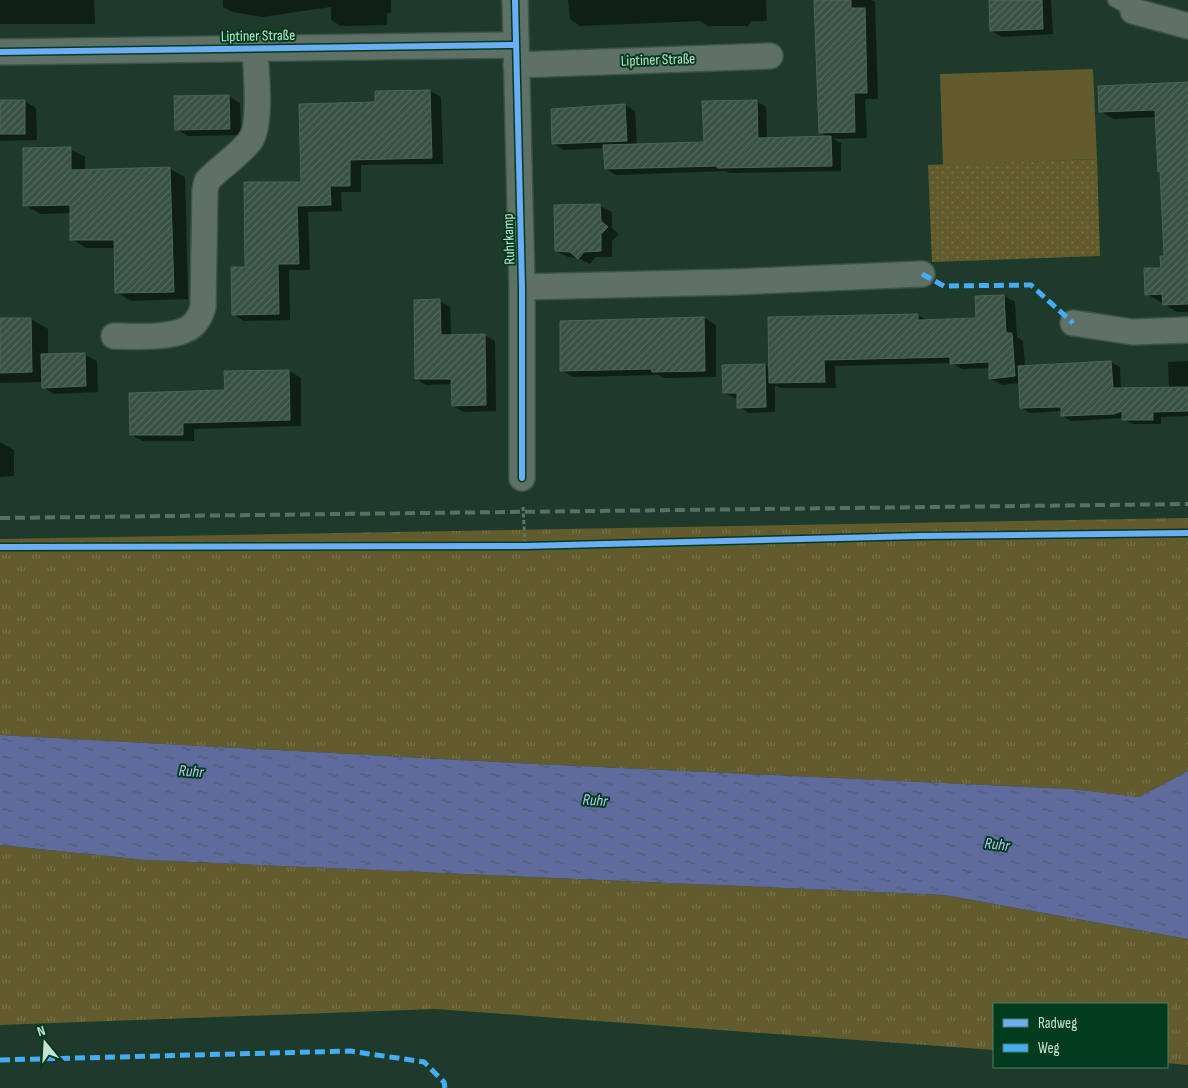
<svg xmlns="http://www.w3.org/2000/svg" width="1188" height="1088" font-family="'Sofia Sans Condensed',sans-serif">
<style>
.grass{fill:url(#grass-tufts)}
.park{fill:url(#park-dots)}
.pitch{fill:#625b2d}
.water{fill:url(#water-ripples)}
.shadow{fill:#0007}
.building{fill:url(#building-hatch);stroke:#4b645a}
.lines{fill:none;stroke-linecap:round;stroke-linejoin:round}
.service-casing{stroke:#3d5346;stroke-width:15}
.minor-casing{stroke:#3d5346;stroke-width:28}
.path{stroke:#607367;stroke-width:3;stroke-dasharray:4 2.5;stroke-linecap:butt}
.service{stroke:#5f7166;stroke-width:12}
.minor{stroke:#5f7166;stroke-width:25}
.rail{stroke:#5a7063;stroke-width:4;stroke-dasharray:10 5;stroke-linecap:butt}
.quiet{stroke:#46acf6;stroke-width:5;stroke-dasharray:10 5;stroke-linecap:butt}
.cycleway-casing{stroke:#023c1f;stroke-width:9}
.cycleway{stroke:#6dadf4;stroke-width:6}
.labels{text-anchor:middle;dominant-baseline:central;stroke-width:4;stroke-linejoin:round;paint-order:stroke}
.street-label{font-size:15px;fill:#c7e2cf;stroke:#023c1f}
.water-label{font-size:16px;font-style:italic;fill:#bdc9f9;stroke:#023c1f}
</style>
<defs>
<pattern id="grass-tufts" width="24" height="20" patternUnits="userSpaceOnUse" patternTransform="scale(1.25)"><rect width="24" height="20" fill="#625b2d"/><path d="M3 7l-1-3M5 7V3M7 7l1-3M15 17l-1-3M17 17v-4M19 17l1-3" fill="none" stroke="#77724a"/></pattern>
<pattern id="park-dots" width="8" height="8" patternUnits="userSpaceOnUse" patternTransform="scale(1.25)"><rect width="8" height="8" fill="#625b2d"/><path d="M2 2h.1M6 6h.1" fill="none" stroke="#77724a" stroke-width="1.8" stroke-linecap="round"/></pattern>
<pattern id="water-ripples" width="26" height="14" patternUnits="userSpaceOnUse" patternTransform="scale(1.25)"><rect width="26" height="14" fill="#5f6b9c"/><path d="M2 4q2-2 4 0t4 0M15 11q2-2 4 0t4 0" fill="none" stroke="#4f5972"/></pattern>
<pattern id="building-hatch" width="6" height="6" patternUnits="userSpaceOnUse" patternTransform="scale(1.25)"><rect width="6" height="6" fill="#385146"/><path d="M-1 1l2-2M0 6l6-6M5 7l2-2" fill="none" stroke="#536a60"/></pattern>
</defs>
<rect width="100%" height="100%" fill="#1e3a2a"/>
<path class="grass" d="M 1188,518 L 1188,771 L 1139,797 L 1071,789 L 515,763 L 0,735 L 0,539 Z
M 0,845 L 146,860 L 944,895 L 1188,939 L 1188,1065 L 1167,1063 L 1167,1004 L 994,1004 L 994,1050 L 435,1009 L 0,1025 Z"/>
<path class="park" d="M 1097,159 L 1100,256 L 932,262 L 928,165 Z"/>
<path class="pitch" d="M 1093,69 L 1097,159 L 943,165 L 940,74 Z"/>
<path class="water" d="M 0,735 L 515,763 L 1071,789 L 1139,797 L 1188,771 L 1188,939 L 944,895 L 146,860 L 0,845 Z"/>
<path class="shadow" d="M 0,0 L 94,0 L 95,24 L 0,24 Z
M 223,0 L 391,0 L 391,13 L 387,13 L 387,25 L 341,26 L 331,20 L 331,7 L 262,17 L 233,12 L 223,7 Z
M 568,0 L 766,0 L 767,21 L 751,21 L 748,26 L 708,26 L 700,21 L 580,26 L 570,19 Z
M 816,0 L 871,0 L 875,2 L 878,99 L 865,99 L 867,138 L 833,139 L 841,143 L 841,171 L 729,173 L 726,171 L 616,175 L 606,169 L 605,148 L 564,150 L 554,144 L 625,105 L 635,111 L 637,145 L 705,143 L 756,101 L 766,107 L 767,139 L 829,137 L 820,132 Z
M 990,0 L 1051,0 L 1053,34 L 1002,37 L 992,31 Z
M 1188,84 L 1188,312 L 1177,312 L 1164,304 L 1164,302 L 1160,302 L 1147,294 L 1162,269 L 1165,257 L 1162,172 L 1159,171 L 1156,117 L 1114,119 L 1100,111 Z
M 430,91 L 441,97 L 443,164 L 361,165 L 361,192 L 341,192 L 342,211 L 308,212 L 310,270 L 289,270 L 290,320 L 244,321 L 233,314 L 246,268 L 302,183 L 377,103 L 376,92 Z
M 229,96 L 240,103 L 241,135 L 188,136 L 176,129 Z
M 0,101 L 24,101 L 36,108 L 37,140 L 0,141 Z
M 70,149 L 85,157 L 85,171 L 170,169 L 185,177 L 188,299 L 131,301 L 116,292 L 115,248 L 86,248 L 72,239 L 71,213 L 40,214 L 25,205 Z
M 556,206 L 600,206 L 612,212 L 612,228 L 619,234 L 612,241 L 612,257 L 596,257 L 590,264 L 578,258 L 568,257 L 556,251 Z
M 1004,296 L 1015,302 L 1017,337 L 1023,341 L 1025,366 L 1111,362 L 1120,367 L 1121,389 L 1169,388 L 1168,362 L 1188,361 L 1188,416 L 1161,417 L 1161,424 L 1132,424 L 1123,418 L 1071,421 L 1063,416 L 1062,411 L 1030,413 L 1022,408 L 1020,383 L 1002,385 L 991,379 L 990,368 L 962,369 L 952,363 L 835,366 L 836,388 L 781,388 L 775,385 L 775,412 L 749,413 L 739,407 L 738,398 L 734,398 L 724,393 L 724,367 L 765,365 L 770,368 L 918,315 L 929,321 L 978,319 Z
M 440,301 L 450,307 L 451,336 L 484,335 L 495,341 L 496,411 L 464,412 L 453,406 L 453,384 L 426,385 L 416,379 Z
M 704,318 L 716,325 L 716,377 L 664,378 L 658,375 L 573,377 L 562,370 Z
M 31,319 L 48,329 L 48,355 L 85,355 L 97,361 L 98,392 L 54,394 L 43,387 L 43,382 L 0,383 L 0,320 Z
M 289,371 L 301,378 L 301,426 L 194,429 L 194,441 L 143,441 L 131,435 L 226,391 Z
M 0,442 L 14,450 L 14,476 L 0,477 Z"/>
<path class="building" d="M 814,0 L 851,0 L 851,8 L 865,8 L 867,93 L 854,93 L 855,132 L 819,133 Z
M 989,0 L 1042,0 L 1043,29 L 990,31 Z
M 1188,82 L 1188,304 L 1163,305 L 1162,294 L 1145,295 L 1144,268 L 1161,268 L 1160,256 L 1164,256 L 1160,171 L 1158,172 L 1155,110 L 1099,112 L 1098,86 Z
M 430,90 L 432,158 L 350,160 L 350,186 L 330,186 L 331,205 L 297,206 L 299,264 L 278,264 L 279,314 L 232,315 L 231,267 L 245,267 L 244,182 L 301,182 L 299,104 L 375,102 L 375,91 Z
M 229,95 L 230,129 L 175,130 L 174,96 Z
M 0,100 L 25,100 L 25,134 L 0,134 Z
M 757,100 L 758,138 L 831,136 L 832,166 L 717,168 L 717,166 L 605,169 L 603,145 L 704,142 L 702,101 Z
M 625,104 L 627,141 L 552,144 L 551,109 Z
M 71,147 L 71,170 L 170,167 L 174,292 L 115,293 L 114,240 L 70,240 L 70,205 L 23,206 L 23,148 Z
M 600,204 L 601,221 L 608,227 L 601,234 L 601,251 L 584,252 L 578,259 L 570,252 L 555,251 L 554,205 Z
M 1004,295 L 1006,333 L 1012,333 L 1015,376 L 989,379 L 989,362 L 950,364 L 950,357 L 824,360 L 825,382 L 769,383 L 768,317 L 918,314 L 918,320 L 976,318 L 975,296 Z
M 440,299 L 441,335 L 485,334 L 486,405 L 452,406 L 451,379 L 415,379 L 414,300 Z
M 704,317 L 705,371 L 652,372 L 651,369 L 560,371 L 560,321 Z
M 0,318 L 31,318 L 32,372 L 0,373 Z
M 85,353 L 86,386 L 42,388 L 41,354 Z
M 1111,361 L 1113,388 L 1188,387 L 1188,411 L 1153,412 L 1153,420 L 1122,420 L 1122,411 L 1114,414 L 1061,416 L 1061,407 L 1020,408 L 1018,366 Z
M 765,364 L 766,407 L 737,408 L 737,393 L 723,393 L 722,365 Z
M 289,370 L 290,420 L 183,423 L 183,435 L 130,435 L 129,393 L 225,390 L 224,371 Z"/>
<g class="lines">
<g class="service-casing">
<path id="service" d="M 1114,0 L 1133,11"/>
</g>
<g class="minor-casing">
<path id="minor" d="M 515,0 L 522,287 L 522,478
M 1133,11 L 1188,26
M 0,52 L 516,45
M 516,65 L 770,56
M 522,287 L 732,282 L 922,274
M 1073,323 L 1133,332 L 1188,330
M 114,336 C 135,336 178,340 194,324 C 199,319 201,314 203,307 L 205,190 L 207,181 C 220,167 238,156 250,141 C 262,125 256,70 255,49"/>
</g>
<path class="path" d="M 523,507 L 525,546"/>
<use href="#service" class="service"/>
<use href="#minor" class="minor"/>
<path class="rail" d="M 0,518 L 1188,504"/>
<path class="quiet" d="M 922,274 L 944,286 L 1031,285 L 1073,323
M 0,1060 L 350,1051 L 424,1062 L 444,1082 L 445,1088"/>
<g class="cycleway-casing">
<path id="cycleway" d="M 515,0 L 522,287 L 522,478
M 0,52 L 516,45
M 0,547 L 525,546 L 919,536 L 1188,533"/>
</g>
<use href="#cycleway" class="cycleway"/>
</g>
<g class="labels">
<g class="street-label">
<text transform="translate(258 36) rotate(-1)">Liptiner Straße</text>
<text transform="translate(658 60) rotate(-2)">Liptiner Straße</text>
<text transform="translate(509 239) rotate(-92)">Ruhrkamp</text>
</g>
<g class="water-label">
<text transform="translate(191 772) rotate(4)">Ruhr</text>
<text transform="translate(595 801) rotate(4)">Ruhr</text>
<text transform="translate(997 845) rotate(7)">Ruhr</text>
</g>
</g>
<rect x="993" y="1003" width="175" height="65" fill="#023c1f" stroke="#517e65"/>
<rect x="1003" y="1019" width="25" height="8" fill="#6dadf4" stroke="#517e65"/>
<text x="1038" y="1028" font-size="15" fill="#c7e2cf">Radweg</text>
<rect x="1003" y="1044" width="25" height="8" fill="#46acf6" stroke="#517e65"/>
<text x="1038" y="1053" font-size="15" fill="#c7e2cf">Weg</text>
<g transform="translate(45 1043) rotate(342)" stroke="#023c1f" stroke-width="4" paint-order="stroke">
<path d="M0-4L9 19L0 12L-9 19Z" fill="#c7e2cf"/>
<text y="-8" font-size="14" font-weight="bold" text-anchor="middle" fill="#c7e2cf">N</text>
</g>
</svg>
